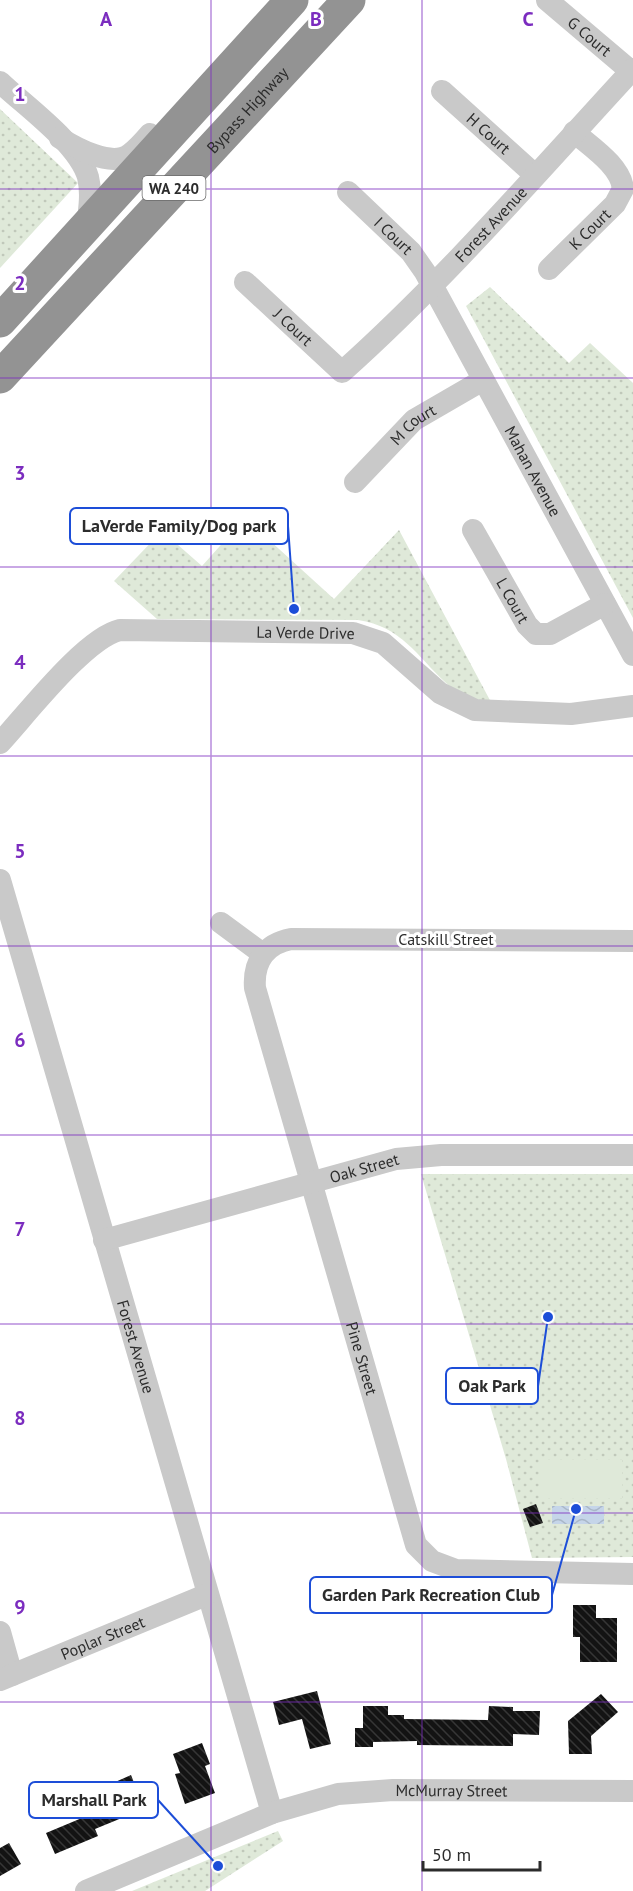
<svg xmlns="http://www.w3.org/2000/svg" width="633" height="1891" font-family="'PT Sans',sans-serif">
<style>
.grass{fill:url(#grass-dots)}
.pitch{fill:#dfe9d9}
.water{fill:url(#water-waves)}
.building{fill:url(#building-back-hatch)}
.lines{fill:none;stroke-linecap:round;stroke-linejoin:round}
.minor{stroke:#c9c9c9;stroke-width:22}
.highway{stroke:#939393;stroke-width:33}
.grid{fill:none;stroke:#7b2cbf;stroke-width:1.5;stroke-opacity:0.55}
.labels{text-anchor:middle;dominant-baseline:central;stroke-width:6;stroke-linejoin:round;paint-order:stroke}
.shield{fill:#fff;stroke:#6b6b6b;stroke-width:1.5}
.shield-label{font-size:15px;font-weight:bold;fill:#2c2c2c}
.street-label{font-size:16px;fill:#2c2c2c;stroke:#fff}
.grid-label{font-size:20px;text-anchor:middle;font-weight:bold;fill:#7b2cbf;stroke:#fff;stroke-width:6;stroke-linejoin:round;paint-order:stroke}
.leader{fill:none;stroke:#1d4ed8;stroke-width:2}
.callout-dot{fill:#1d4ed8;stroke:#fff;stroke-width:2}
.callout{fill:#fff;stroke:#1d4ed8;stroke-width:2}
.callout-label{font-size:18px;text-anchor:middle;font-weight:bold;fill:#2c2c2c}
</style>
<defs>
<pattern id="grass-dots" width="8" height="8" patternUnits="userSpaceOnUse" patternTransform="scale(1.5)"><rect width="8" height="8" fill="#dfe9d9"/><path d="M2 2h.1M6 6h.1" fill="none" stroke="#c0c8ba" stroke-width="1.8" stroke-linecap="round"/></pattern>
<pattern id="water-waves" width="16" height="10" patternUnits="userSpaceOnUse" patternTransform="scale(1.5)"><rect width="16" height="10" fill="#c5d5e9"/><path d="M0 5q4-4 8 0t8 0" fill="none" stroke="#a9b7c8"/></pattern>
<pattern id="building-back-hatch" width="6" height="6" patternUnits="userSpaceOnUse" patternTransform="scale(1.5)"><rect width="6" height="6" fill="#131313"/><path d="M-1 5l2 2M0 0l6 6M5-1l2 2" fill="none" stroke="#363636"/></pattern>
</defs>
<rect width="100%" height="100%" fill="#fff"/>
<path class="grass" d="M 0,109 L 78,183 L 0,268 Z
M 490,287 L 569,363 L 590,343 L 633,383 L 633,618 L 466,306 Z
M 245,518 L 334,599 L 399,530 L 492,704 C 477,699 458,694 446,683 C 416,655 402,627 358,620 L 157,619 L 114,581 L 162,531 L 202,566 Z
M 421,1174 L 633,1174 L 633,1557 L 532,1558 L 506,1459 Z
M 278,1831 L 283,1841 L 205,1891 L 132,1891 Z"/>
<path class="pitch" d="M 539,1460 L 622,1460 L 622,1498 L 539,1498 Z"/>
<path class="water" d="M 552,1506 L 604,1506 L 604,1524 L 552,1524 Z"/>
<path class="building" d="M 536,1504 L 543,1523 L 530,1527 L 523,1509 Z
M 573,1605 L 596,1605 L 596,1618 L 617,1618 L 617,1662 L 580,1662 L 580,1637 L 573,1637 Z
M 317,1691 L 331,1744 L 310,1749 L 302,1719 L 279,1725 L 273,1702 Z
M 601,1694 L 618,1712 L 591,1736 L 592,1754 L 569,1754 L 568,1721 Z
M 363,1706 L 388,1706 L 388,1715 L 404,1715 L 404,1719 L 488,1720 L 489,1706 L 513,1707 L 513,1711 L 540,1711 L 539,1735 L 513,1734 L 513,1746 L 417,1745 L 417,1741 L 373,1742 L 373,1747 L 355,1747 L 355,1728 L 363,1728 Z
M 202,1743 L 210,1764 L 205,1766 L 215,1793 L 185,1804 L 175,1774 L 180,1773 L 173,1754 Z
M 131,1775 L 135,1785 L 141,1782 L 151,1806 L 95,1829 L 98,1836 L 55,1854 L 46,1833 L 101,1810 L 99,1805 L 110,1801 L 104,1787 Z
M 9,1843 L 21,1864 L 0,1876 L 0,1848 Z"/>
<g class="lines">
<g class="minor">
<path id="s1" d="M 547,0 L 633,73"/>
<path d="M 0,82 C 25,106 78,143 88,177 C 92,193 89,211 87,227"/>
<path id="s2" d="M 442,91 L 535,175"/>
<path d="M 60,138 C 76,148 112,168 130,154 C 137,149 144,141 150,134"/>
<path id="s3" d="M 348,192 L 411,252 L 425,272 L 633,655"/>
<path id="s4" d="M 549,269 L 615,204 L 623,189 C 621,166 591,147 574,132"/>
<path id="s5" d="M 245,282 L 342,372 C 446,279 538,172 633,69"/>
<path id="s6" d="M 355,482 L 414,420 L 483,380"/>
<path id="s7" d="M 473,530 L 527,625 L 536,634 L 550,634 L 605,604"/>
<path id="s8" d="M 0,743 C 26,715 85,638 120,630 L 353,633 L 383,643 L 440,693 L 475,710 L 571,714 L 633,706"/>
<path id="s9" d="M 0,880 L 272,1813"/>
<path d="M 221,923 L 263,954"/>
<path id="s10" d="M 633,941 L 291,939 C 265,944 253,962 255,988 L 416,1545 L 432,1561 L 456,1570 L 633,1574"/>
<path id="s11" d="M 104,1240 L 396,1159 L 441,1155 L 633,1155"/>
<path d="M 0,1632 L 12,1675"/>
<path id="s12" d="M 0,1680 L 206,1595"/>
<path id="s13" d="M 86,1891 L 272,1813 L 338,1794 L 393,1790 L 633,1791"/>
</g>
<g class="highway">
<path d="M 0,321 L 292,0"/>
<path id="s14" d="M 0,377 L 349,0"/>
</g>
</g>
<path class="grid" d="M 211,0 L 211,1891M 422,0 L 422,1891M 0,189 L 633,189M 0,378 L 633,378M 0,567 L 633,567M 0,756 L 633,756M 0,946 L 633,946M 0,1135 L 633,1135M 0,1324 L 633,1324M 0,1513 L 633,1513M 0,1702 L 633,1702"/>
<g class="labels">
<rect class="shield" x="142.5" y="176" width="63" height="24" rx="4.5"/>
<g class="shield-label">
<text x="174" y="188">WA 240</text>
</g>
<g class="street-label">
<text stroke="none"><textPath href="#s1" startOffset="56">G Court</textPath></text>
<text stroke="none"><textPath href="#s14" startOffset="364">Bypass Highway</textPath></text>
<text stroke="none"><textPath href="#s2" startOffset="63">H Court</textPath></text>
<text stroke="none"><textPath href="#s5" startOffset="342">Forest Avenue</textPath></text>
<text stroke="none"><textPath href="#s4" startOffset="57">K Court</textPath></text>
<text stroke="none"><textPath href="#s3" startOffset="63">I Court</textPath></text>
<text stroke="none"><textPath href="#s5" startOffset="66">J Court</textPath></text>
<text stroke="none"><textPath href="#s6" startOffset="82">M Court</textPath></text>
<text stroke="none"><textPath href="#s3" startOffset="338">Mahan Avenue</textPath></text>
<text stroke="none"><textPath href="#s7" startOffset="81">L Court</textPath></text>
<text stroke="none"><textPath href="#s8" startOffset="352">La Verde Drive</textPath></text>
<text x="446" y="939">Catskill Street</text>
<text stroke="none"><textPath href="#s11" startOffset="270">Oak Street</textPath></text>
<text stroke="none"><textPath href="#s9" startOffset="486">Forest Avenue</textPath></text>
<text stroke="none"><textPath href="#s10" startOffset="795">Pine Street</textPath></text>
<text stroke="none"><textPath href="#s12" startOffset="111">Poplar Street</textPath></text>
<text stroke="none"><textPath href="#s13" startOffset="384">McMurray Street</textPath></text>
</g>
</g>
<g class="grid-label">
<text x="106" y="26">A</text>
<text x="316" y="26">B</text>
<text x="528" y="26">C</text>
<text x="20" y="101">1</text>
<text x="20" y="290">2</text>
<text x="20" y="480">3</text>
<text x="20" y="669">4</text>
<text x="20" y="858">5</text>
<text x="20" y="1047">6</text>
<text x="20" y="1236">7</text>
<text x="20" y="1425">8</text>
<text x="20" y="1614">9</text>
</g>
<path class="leader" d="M294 609L288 526M548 1317L538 1386M576 1509L552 1595M218 1866L158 1800"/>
<g class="callout-dot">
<circle cx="294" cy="609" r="6"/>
<circle cx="548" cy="1317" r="6"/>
<circle cx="576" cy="1509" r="6"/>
<circle cx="218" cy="1866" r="6"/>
</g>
<g class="callout">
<rect x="70" y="508" width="218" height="36" rx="6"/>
<rect x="446" y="1368" width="92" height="36" rx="6"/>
<rect x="310" y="1577" width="242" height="36" rx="6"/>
<rect x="29" y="1782" width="129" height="36" rx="6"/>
</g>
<g class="callout-label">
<text x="179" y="532">LaVerde Family/Dog park</text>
<text x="492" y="1392">Oak Park</text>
<text x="431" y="1601">Garden Park Recreation Club</text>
<text x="94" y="1806">Marshall Park</text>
</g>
<path d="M423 1861v9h117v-9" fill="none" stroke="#2c2c2c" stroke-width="3"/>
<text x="432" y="1861" font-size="18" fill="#2c2c2c" stroke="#ffffff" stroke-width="4.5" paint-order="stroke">50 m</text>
</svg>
